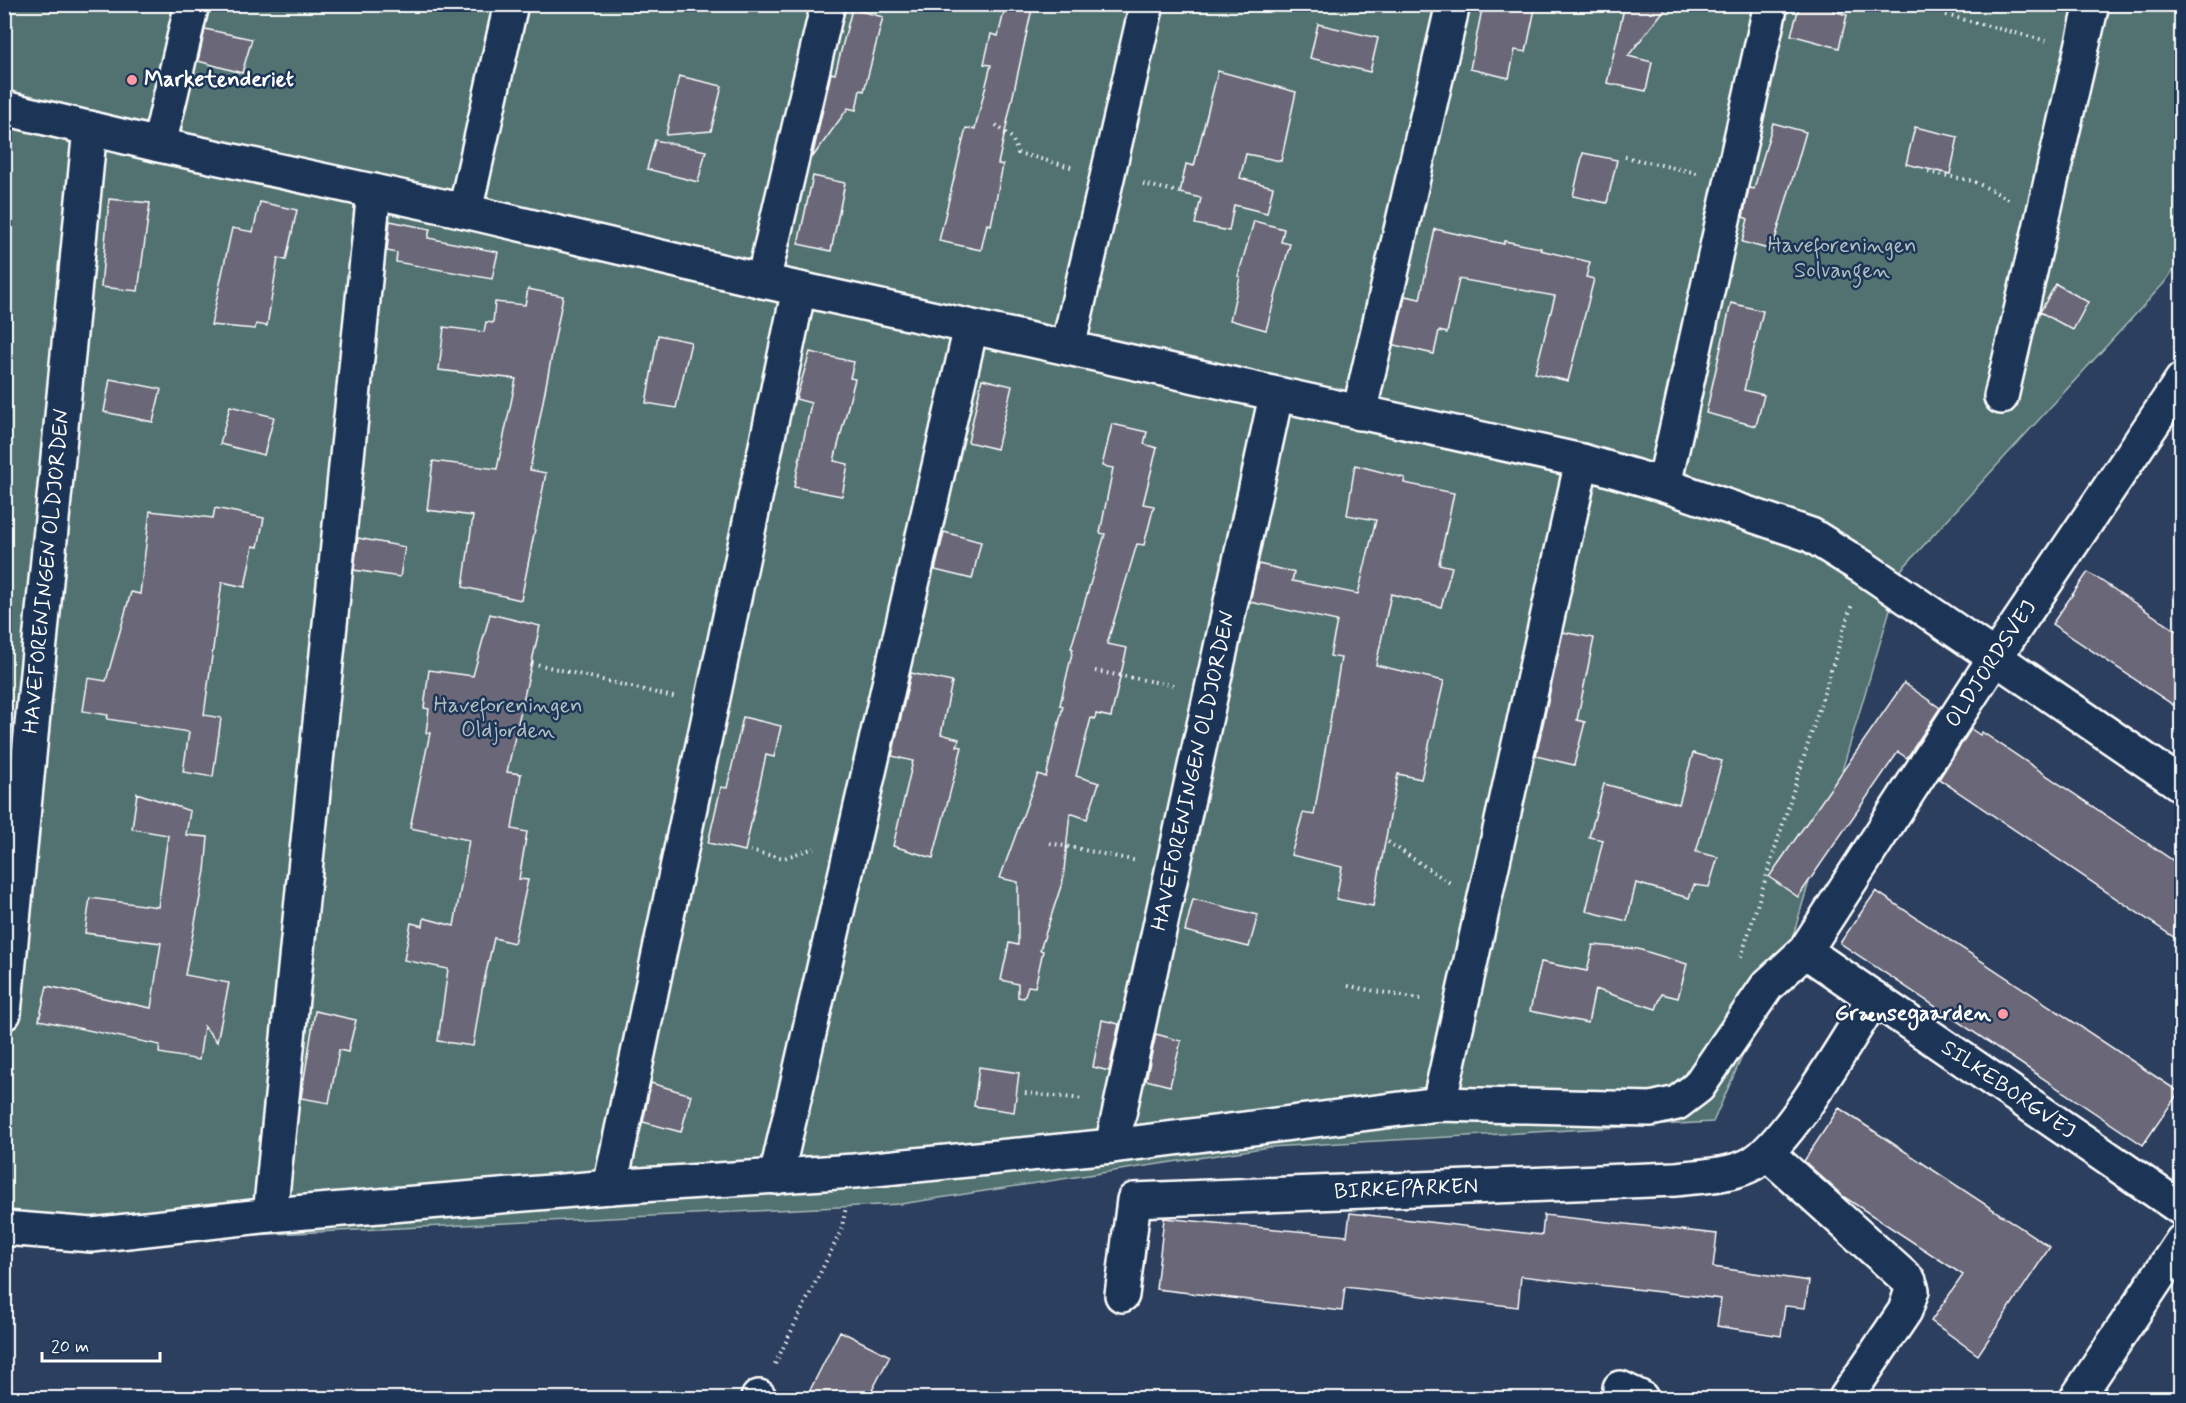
<svg xmlns="http://www.w3.org/2000/svg" width="2186" height="1403" font-family="Mynerve,sans-serif">
<style>
.green{fill:#517271;stroke:#a8b8b8;stroke-width:1.5}
.building{fill:#6b6778;stroke:#fff;stroke-width:1.5}
.lines{fill:none;stroke-linecap:round;stroke-linejoin:round}
.minor-casing{stroke:#fff;stroke-width:38}
.tertiary-casing{stroke:#fff;stroke-width:38}
.path{stroke:#fff;stroke-width:4;stroke-dasharray:1.5 4.5;stroke-linecap:butt}
.minor{stroke:#1d3557;stroke-width:33}
.tertiary{stroke:#1d3557;stroke-width:33}
.poi-dot{fill:#ff9aa2;stroke:#1d3557;stroke-width:2}
.labels{text-anchor:middle;dominant-baseline:central;stroke-width:5;stroke-linejoin:round;paint-order:stroke}
.poi-label{font-size:22px;font-weight:bold;fill:#fff;stroke:#1d3557;text-anchor:start}
.park-label{font-size:22px;fill:#b1c0bf;stroke:#1d3557}
.street-label{font-size:22px;fill:#fff;stroke:#1d3557}
</style>
<rect width="100%" height="100%" fill="#2d3f5e"/>
<filter id="ink" filterUnits="userSpaceOnUse"><feTurbulence type="fractalNoise" baseFrequency=".0167" numOctaves="2"/><feDisplacementMap in="SourceGraphic" scale="12" xChannelSelector="R" yChannelSelector="G"/><feConvolveMatrix kernelMatrix="1 2 1 2 8 2 1 2 1" color-interpolation-filters="sRGB"/></filter>
<g filter="url(#ink)">
<path class="green" d="M 4,5 L 2181,5 L 2181,259 L 2165,282 L 1902,569 L 1787,956 L 1713,1122 L 1269,1147 L 901,1204 L 88,1243 L 5,1237 Z"/>
<path class="building" d="M 1006,4 L 1033,4 L 998,164 L 1003,165 L 991,225 L 987,224 L 981,250 L 939,241 L 966,128 L 975,129 L 991,65 L 984,64 L 991,34 L 998,36 Z
M 1483,4 L 1536,4 L 1526,52 L 1515,50 L 1509,78 L 1470,69 Z
M 1625,4 L 1669,4 L 1628,56 L 1652,62 L 1646,91 L 1607,83 Z
M 1800,4 L 1835,4 L 1833,11 L 1847,15 L 1839,48 L 1791,35 Z
M 852,9 L 883,17 L 864,91 L 860,90 L 856,110 L 848,108 L 812,158 L 831,73 L 835,74 Z
M 1318,24 L 1378,38 L 1370,72 L 1310,58 Z
M 205,29 L 252,39 L 242,73 L 198,61 Z
M 1218,71 L 1296,92 L 1281,161 L 1246,154 L 1240,178 L 1273,187 L 1267,213 L 1234,205 L 1229,231 L 1195,224 L 1201,198 L 1180,193 L 1186,164 L 1194,166 Z
M 679,76 L 722,86 L 711,131 L 666,135 Z
M 1773,123 L 1806,132 L 1772,250 L 1742,242 L 1748,219 L 1743,217 L 1749,188 L 1754,189 Z
M 1915,127 L 1958,137 L 1950,174 L 1906,164 Z
M 655,140 L 706,151 L 698,182 L 647,169 Z
M 1583,153 L 1617,160 L 1607,203 L 1573,196 Z
M 813,176 L 845,183 L 831,251 L 798,244 Z
M 109,199 L 150,203 L 138,291 L 101,287 Z
M 260,202 L 297,210 L 286,260 L 278,258 L 267,326 L 256,324 L 255,329 L 211,325 L 232,228 L 253,232 Z
M 390,221 L 430,229 L 428,238 L 498,252 L 492,279 L 396,262 L 397,253 L 387,251 Z
M 1254,221 L 1284,229 L 1281,242 L 1290,244 L 1266,330 L 1230,320 L 1240,277 L 1238,276 Z
M 1435,229 L 1504,244 L 1504,241 L 1541,248 L 1540,250 L 1590,262 L 1586,277 L 1594,279 L 1568,381 L 1535,373 L 1555,296 L 1459,279 L 1447,333 L 1439,331 L 1434,354 L 1394,345 L 1405,296 L 1420,299 Z
M 2056,284 L 2088,302 L 2073,330 L 2040,312 Z
M 528,289 L 563,296 L 530,470 L 546,473 L 521,600 L 463,587 L 473,516 L 427,510 L 433,461 L 497,469 L 516,379 L 439,370 L 444,327 L 484,332 L 486,322 L 493,323 L 495,302 L 525,305 Z
M 1731,303 L 1763,311 L 1744,390 L 1764,395 L 1756,426 L 1706,413 Z
M 658,335 L 691,342 L 676,408 L 646,403 Z
M 810,352 L 854,362 L 850,378 L 855,379 L 834,461 L 848,464 L 842,496 L 794,487 L 811,403 L 796,399 Z
M 110,379 L 161,389 L 153,422 L 104,412 Z
M 982,379 L 1012,386 L 997,449 L 968,442 Z
M 230,406 L 274,417 L 264,455 L 220,444 Z
M 1112,424 L 1147,432 L 1144,444 L 1157,448 L 1143,504 L 1154,506 L 1144,545 L 1137,544 L 1107,644 L 1127,648 L 1111,717 L 1096,714 L 1095,719 L 1091,718 L 1076,776 L 1099,783 L 1087,819 L 1070,813 L 1063,880 L 1040,950 L 1043,951 L 1035,987 L 1028,986 L 1024,998 L 1018,997 L 1018,984 L 1001,980 L 1009,943 L 1018,945 L 1018,882 L 1000,878 L 1038,774 L 1046,777 L 1063,706 L 1060,705 L 1073,649 L 1071,648 L 1105,534 L 1100,533 L 1113,468 L 1102,466 Z
M 1355,465 L 1405,478 L 1404,483 L 1454,493 L 1439,564 L 1452,567 L 1441,607 L 1391,594 L 1376,665 L 1444,681 L 1421,779 L 1398,774 L 1373,906 L 1336,899 L 1342,867 L 1291,855 L 1303,813 L 1314,815 L 1341,658 L 1330,656 L 1337,621 L 1250,602 L 1258,564 L 1294,572 L 1292,581 L 1358,594 L 1376,520 L 1347,515 Z
M 215,508 L 264,518 L 258,547 L 253,546 L 245,587 L 222,582 L 204,715 L 221,718 L 213,777 L 183,772 L 189,732 L 107,719 L 108,715 L 83,711 L 88,678 L 106,681 L 131,592 L 140,594 L 150,511 L 213,518 Z
M 944,532 L 981,542 L 972,579 L 935,570 Z
M 358,538 L 405,547 L 400,577 L 354,570 Z
M 2088,572 L 2181,634 L 2181,710 L 2052,624 Z
M 490,614 L 540,626 L 507,772 L 521,774 L 512,829 L 527,832 L 519,879 L 528,880 L 514,943 L 494,938 L 482,990 L 473,1046 L 438,1041 L 448,969 L 404,960 L 411,923 L 423,926 L 424,918 L 454,926 L 469,840 L 410,828 L 430,733 L 426,733 L 429,709 L 424,708 L 429,670 L 473,676 Z
M 1563,632 L 1594,638 L 1577,720 L 1585,722 L 1574,765 L 1536,756 Z
M 911,673 L 952,682 L 941,734 L 959,739 L 957,746 L 962,747 L 933,858 L 893,846 L 913,761 L 892,756 Z
M 1904,683 L 1940,708 L 1907,758 L 1898,752 L 1798,897 L 1769,877 Z
M 743,717 L 781,726 L 774,757 L 766,755 L 745,851 L 708,843 L 721,787 L 727,788 Z
M 1971,729 L 1980,735 L 1982,732 L 2181,866 L 2181,942 L 1939,779 Z
M 1693,753 L 1722,761 L 1696,852 L 1718,857 L 1709,887 L 1694,885 L 1689,898 L 1636,883 L 1627,921 L 1586,911 L 1603,840 L 1589,837 L 1604,784 L 1679,804 Z
M 137,793 L 190,811 L 186,835 L 208,837 L 205,871 L 185,975 L 229,983 L 217,1042 L 204,1026 L 199,1060 L 159,1053 L 160,1045 L 39,1020 L 47,986 L 151,1008 L 161,943 L 85,933 L 90,898 L 158,907 L 168,835 L 132,829 Z
M 1876,891 L 2179,1092 L 2143,1145 L 1840,943 Z
M 1193,899 L 1258,915 L 1249,947 L 1185,931 Z
M 1593,945 L 1638,949 L 1687,964 L 1678,998 L 1662,994 L 1656,1009 L 1595,989 L 1588,1023 L 1530,1011 L 1541,962 L 1587,971 Z
M 315,1011 L 356,1020 L 348,1052 L 339,1050 L 329,1103 L 301,1098 Z
M 1102,1020 L 1119,1024 L 1109,1071 L 1093,1067 Z
M 1156,1034 L 1181,1041 L 1170,1086 L 1146,1080 Z
M 979,1067 L 1019,1073 L 1014,1112 L 974,1106 Z
M 651,1083 L 691,1095 L 681,1132 L 643,1122 Z
M 1839,1108 L 2050,1247 L 1978,1355 L 1931,1321 L 1963,1275 L 1844,1197 L 1804,1161 Z
M 1350,1213 L 1542,1235 L 1544,1215 L 1717,1234 L 1713,1267 L 1809,1281 L 1805,1308 L 1785,1306 L 1781,1336 L 1717,1326 L 1721,1299 L 1521,1276 L 1518,1307 L 1345,1287 L 1342,1311 L 1156,1289 L 1164,1218 L 1347,1236 Z
M 840,1331 L 890,1356 L 868,1398 L 806,1398 Z"/>
<g class="lines">
<g class="minor-casing">
<g id="minor">
<path d="M 4,108 L 159,145 L 465,211 L 763,281 L 1582,461 L 1664,485 L 1811,535 L 1864,568 L 2182,785"/>
<path d="M 159,145 L 192,4"/>
<path d="M 465,211 L 511,4"/>
<path d="M 763,281 L 828,4"/>
<path d="M 1068,347 L 1147,4"/>
<path d="M 2001,397 L 2092,4"/>
<path d="M 1359,413 L 1453,4"/>
<path d="M 1664,485 L 1771,4"/>
<path id="s1" d="M 1805,951 L 2182,1209"/>
<path id="s2" d="M 4,1013 L 90,128"/>
<path d="M 1439,1104 L 1582,461"/>
<path id="s3" d="M 1112,1146 L 1276,396"/>
<path d="M 1767,1153 L 1909,1281 L 1912,1290 L 1905,1311 L 1846,1398"/>
<path d="M 776,1177 L 971,327"/>
<path d="M 610,1187 L 799,289"/>
<path d="M 270,1215 L 374,191"/>
<path id="s4" d="M 4,1228 L 92,1235 L 270,1215 L 610,1187 L 854,1171 L 1112,1146 L 1439,1104 L 1651,1109 L 1677,1103 L 1698,1087 L 1767,986 L 1805,951 L 1994,659 L 2182,380"/>
<path id="s5" d="M 1122,1295 L 1134,1200 L 1676,1179 C 1699,1176 1726,1176 1748,1166 C 1786,1149 1848,1037 1874,998"/>
<path d="M 1620,1388 L 1641,1398"/>
<path d="M 758,1398 L 759,1397"/>
</g>
</g>
<g class="tertiary-casing">
<path id="tertiary" d="M 2077,1398 L 2182,1241"/>
</g>
<path class="path" d="M 1946,15 L 2047,41
M 996,125 L 1012,138 L 1018,153 L 1071,167
M 1625,157 L 1697,173
M 1928,172 L 1973,181 L 2009,199
M 1143,184 L 1179,192
M 532,663 L 677,698
M 1095,671 L 1177,686
M 1388,842 L 1450,883
M 1050,843 L 1137,861
M 750,851 L 784,858 L 814,848
M 1741,957 L 1852,604
M 1348,986 L 1424,1000
M 1025,1093 L 1084,1099
M 775,1364 L 841,1231 L 846,1207"/>
<use href="#minor" class="minor"/>
<use href="#tertiary" class="tertiary"/>
</g>
</g>
<g class="poi-dot">
<circle cx="132" cy="80" r="6"/>
<circle cx="2003" cy="1014" r="6"/>
</g>
<g class="labels">
<g class="poi-label">
<text x="144" y="80">Marketenderiet</text>
<text x="1991" y="1014" text-anchor="end">Grænsegaarden</text>
</g>
<g class="park-label">
<text x="1842" y="246">Haveforeningen<tspan x="1842" dy="25">Solvangen</tspan></text>
<text x="508" y="706">Haveforeningen<tspan x="508" dy="25">Oldjorden</tspan></text>
</g>
<g class="street-label">
<text stroke="none"><textPath href="#s2" startOffset="444">HAVEFORENINGEN OLDJORDEN</textPath></text>
<text stroke="none"><textPath href="#s4" startOffset="2223">OLDJORDSVEJ</textPath></text>
<text stroke="none"><textPath href="#s3" startOffset="384">HAVEFORENINGEN OLDJORDEN</textPath></text>
<text stroke="none"><textPath href="#s1" startOffset="246">SILKEBORGVEJ</textPath></text>
<text stroke="none"><textPath href="#s5" startOffset="368">BIRKEPARKEN</textPath></text>
</g>
</g>
<rect width="2186" height="1403" fill="none" stroke="#1d3557" stroke-width="24"/>
<rect x="12" y="12" width="2162" height="1379" fill="none" stroke="#fff" stroke-width="2" filter="url(#ink)"/>
<path d="M42 1352v9h118v-9" fill="none" stroke="#ffffff" stroke-width="3"/>
<text x="51" y="1352" font-size="18" fill="#ffffff" stroke="#1d3557" stroke-width="4.5" paint-order="stroke">20 m</text>
</svg>
